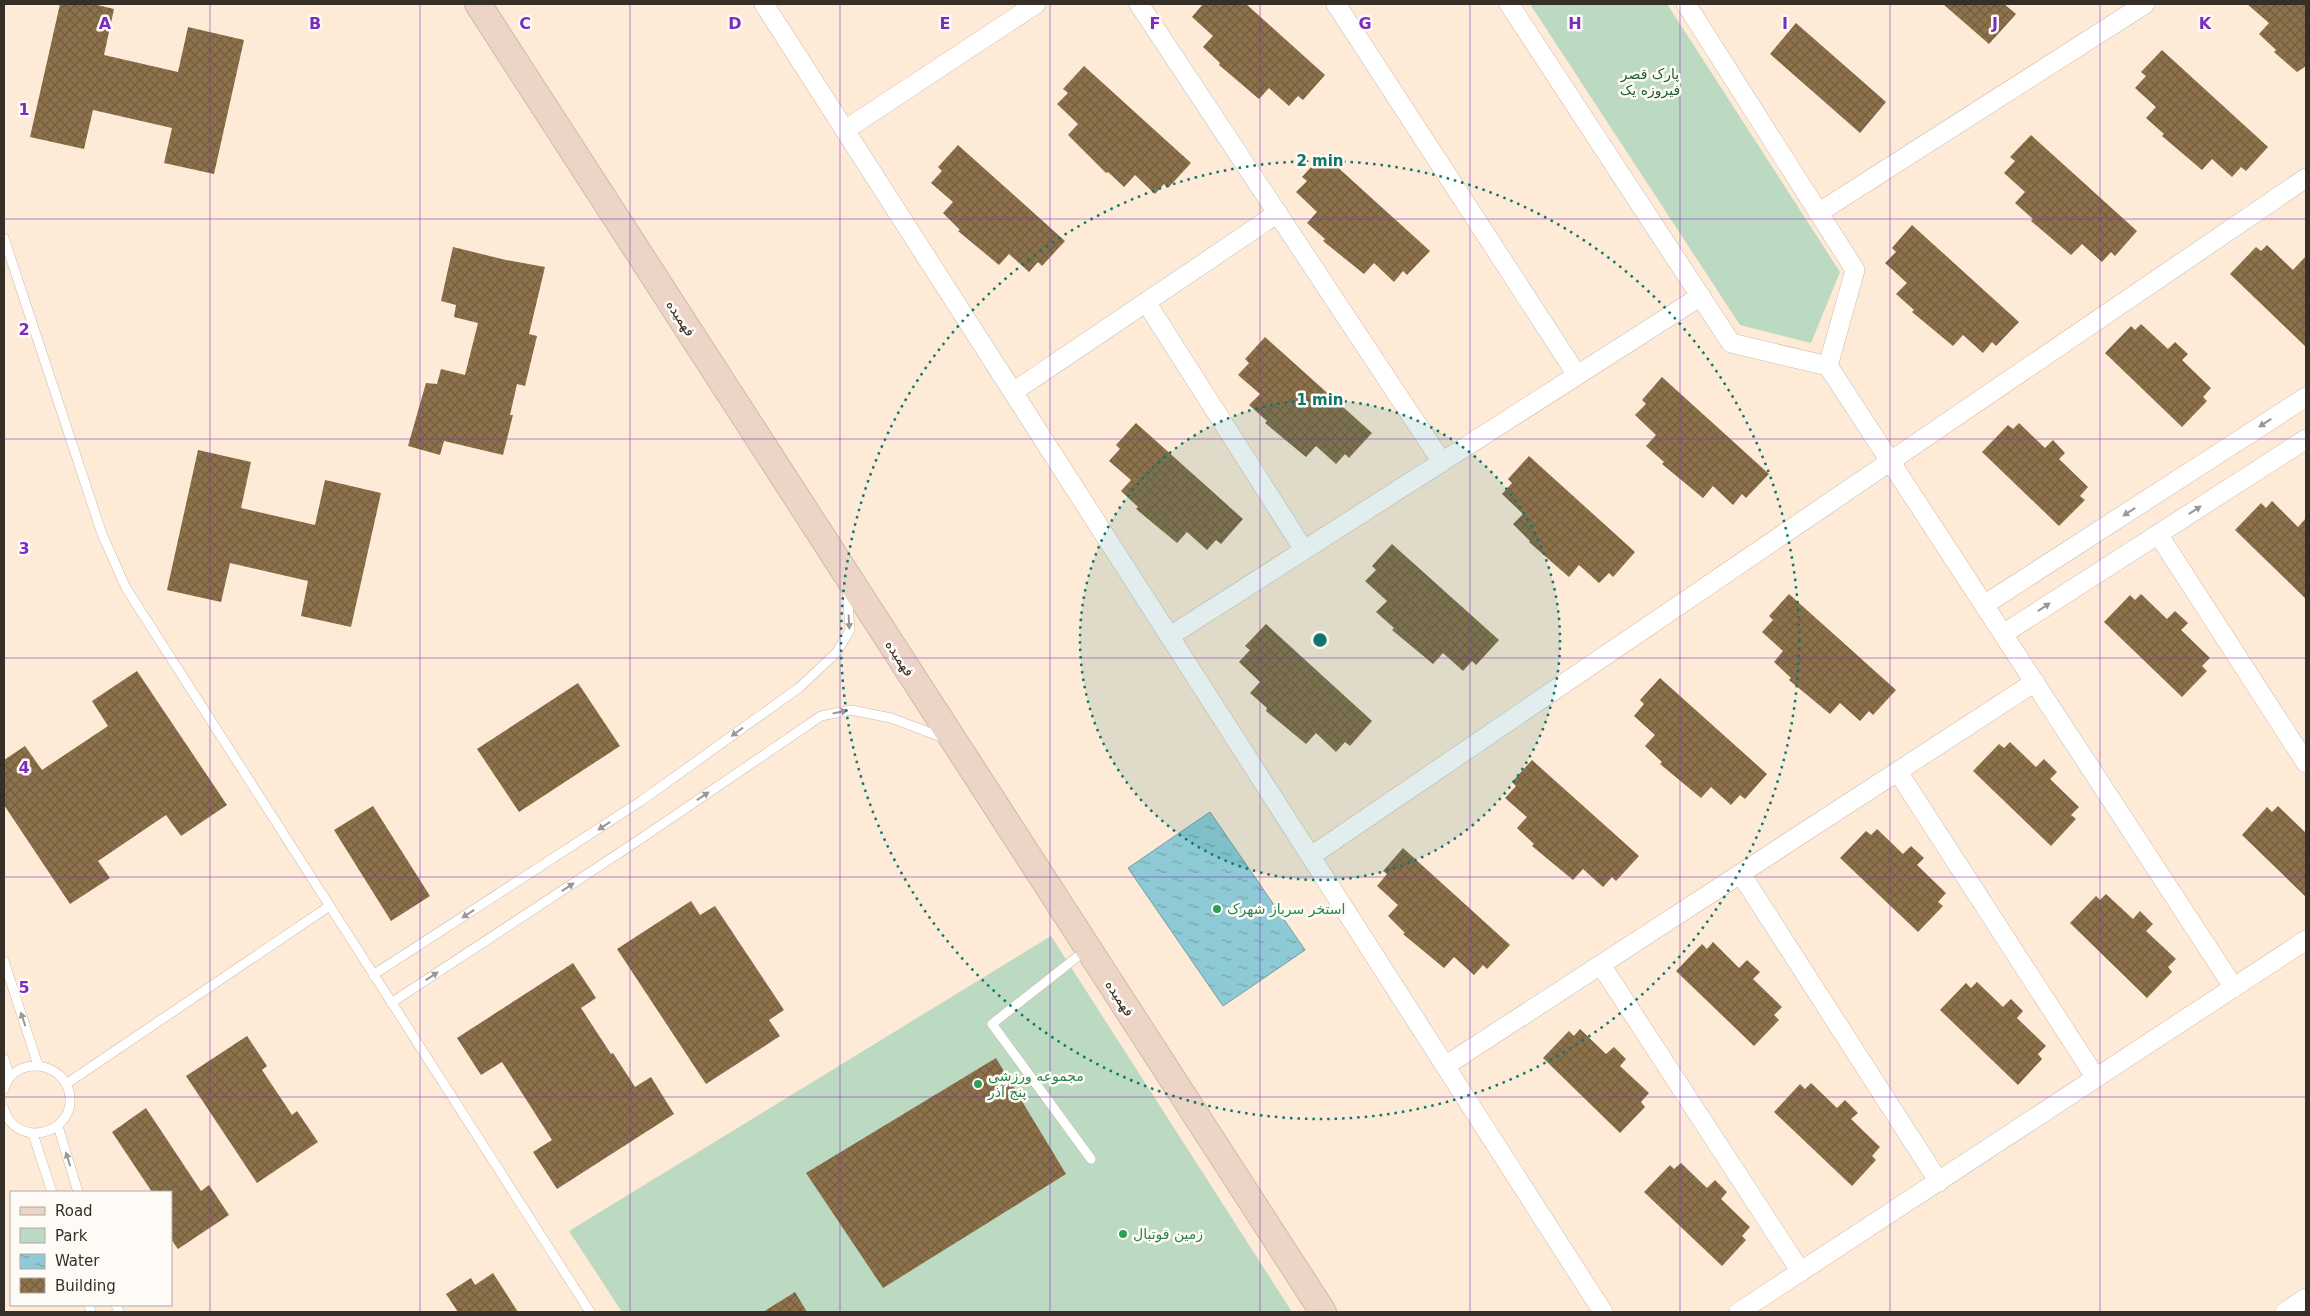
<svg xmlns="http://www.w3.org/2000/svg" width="2310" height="1316" font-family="'DejaVu Sans','Noto Sans Arabic',sans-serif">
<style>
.park{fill:#bcd9c1}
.water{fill:url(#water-ripples);stroke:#749ca1}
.building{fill:url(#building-cross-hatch)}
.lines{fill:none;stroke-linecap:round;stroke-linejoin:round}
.lane-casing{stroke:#cdbba9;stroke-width:10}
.street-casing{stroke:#cdbba9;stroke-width:20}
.secondary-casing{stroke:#cdbba9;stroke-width:28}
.lane{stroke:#fff;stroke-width:9}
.street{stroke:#fff;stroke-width:19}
.secondary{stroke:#ecd4c7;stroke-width:26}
.oneway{fill:#9a9794}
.grid{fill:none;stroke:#7b2cbf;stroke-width:1;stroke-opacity:0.55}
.ring{fill:none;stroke:#0f766e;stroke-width:2.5;stroke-dasharray:2.5 5}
.leisure-dot{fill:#2e9e5b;stroke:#fefaf6;stroke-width:2}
.labels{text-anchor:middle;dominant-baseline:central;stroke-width:5;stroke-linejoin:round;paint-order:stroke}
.park-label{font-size:14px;fill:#215d31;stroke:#fefaf6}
.street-label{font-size:14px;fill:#362f28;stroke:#fefaf6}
.leisure-label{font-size:14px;fill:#27864d;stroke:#fefaf6;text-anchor:start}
.grid-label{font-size:16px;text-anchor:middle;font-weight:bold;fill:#7b2cbf;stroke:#fefaf6;stroke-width:5;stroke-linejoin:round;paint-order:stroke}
.centre{fill:#0f766e;stroke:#fefaf6;stroke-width:2.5}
.ring-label{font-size:15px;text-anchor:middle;font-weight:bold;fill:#0f766e;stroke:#fefaf6;stroke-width:5;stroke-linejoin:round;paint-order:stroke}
</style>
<defs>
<pattern id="water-ripples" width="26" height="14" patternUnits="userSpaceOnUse" patternTransform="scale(1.25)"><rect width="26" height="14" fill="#8ecad5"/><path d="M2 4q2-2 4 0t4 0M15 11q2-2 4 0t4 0" fill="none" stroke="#75a4ad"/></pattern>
<pattern id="building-cross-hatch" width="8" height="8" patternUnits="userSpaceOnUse" patternTransform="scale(1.25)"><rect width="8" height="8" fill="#8d724c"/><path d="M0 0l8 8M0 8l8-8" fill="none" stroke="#745e3f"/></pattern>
</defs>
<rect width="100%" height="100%" fill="#fdead7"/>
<path class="park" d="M 1530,4 L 1667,4 L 1840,272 L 1811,343 L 1740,325 Z
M 1051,936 L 1292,1312 L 622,1312 L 569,1231 Z"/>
<path class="water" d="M 1210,812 L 1305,950 L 1223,1006 L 1128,868 Z"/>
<path class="building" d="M 60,4 L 93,4 L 114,9 L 104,55 L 178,72 L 188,27 L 244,40 L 214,174 L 164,163 L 172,128 L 93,110 L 84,149 L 30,137 Z
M 1203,4 L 1246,4 L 1325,75 L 1303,100 L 1298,96 L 1289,106 L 1269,88 L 1259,99 L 1219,65 L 1220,63 L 1203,47 L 1213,36 L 1192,17 Z
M 1943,4 L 2004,4 L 2016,14 L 1989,44 Z
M 2247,4 L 2306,4 L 2306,66 L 2297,72 L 2274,52 L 2276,50 L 2259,34 L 2269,23 Z
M 1796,23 L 1886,102 L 1860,133 L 1770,54 Z
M 2162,50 L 2268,147 L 2246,171 L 2241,167 L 2232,177 L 2212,159 L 2202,170 L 2162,136 L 2164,134 L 2146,118 L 2156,107 L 2135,88 L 2146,76 L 2141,72 Z
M 1084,66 L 1191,163 L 1168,188 L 1164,184 L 1155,194 L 1135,175 L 1124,187 L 1108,172 L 1106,173 L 1068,135 L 1078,124 L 1057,104 L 1068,93 L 1063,89 Z
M 2031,135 L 2137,231 L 2115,256 L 2111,252 L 2102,262 L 2082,244 L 2071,255 L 2031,221 L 2033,219 L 2015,203 L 2025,192 L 2004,173 L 2015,161 L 2010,157 Z
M 958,145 L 1065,241 L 1042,266 L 1038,262 L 1029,272 L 1009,254 L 999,265 L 958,231 L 960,230 L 943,213 L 953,202 L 931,183 L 942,171 L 938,167 Z
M 1323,154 L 1430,251 L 1407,275 L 1403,271 L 1394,282 L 1374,263 L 1364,274 L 1323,241 L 1325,239 L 1307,223 L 1317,212 L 1296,192 L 1307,181 L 1302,177 Z
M 1912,225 L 2019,322 L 1996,346 L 1992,342 L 1983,353 L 1963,335 L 1953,346 L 1912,312 L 1914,310 L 1896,294 L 1907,283 L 1885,263 L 1896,252 L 1892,248 Z
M 2267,245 L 2293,270 L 2306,256 L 2306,347 L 2230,274 L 2256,247 L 2261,251 Z
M 453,247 L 506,260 L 545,267 L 529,334 L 537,336 L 525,386 L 517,384 L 510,415 L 513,415 L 503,455 L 444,441 L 440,455 L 408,446 L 426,383 L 437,384 L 441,369 L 465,375 L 478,323 L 454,317 L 456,305 L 441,301 Z
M 2141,324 L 2168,349 L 2175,342 L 2188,354 L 2182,360 L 2211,388 L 2203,397 L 2207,401 L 2182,427 L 2105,353 L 2131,326 L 2135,330 Z
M 1265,337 L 1372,433 L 1349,458 L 1345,454 L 1336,464 L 1316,446 L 1306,457 L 1265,423 L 1267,421 L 1249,405 L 1260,394 L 1238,375 L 1249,363 L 1245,359 Z
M 1662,377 L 1769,474 L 1746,498 L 1742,494 L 1733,505 L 1713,486 L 1703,498 L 1662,464 L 1664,462 L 1646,446 L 1656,435 L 1635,415 L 1646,404 L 1642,400 Z
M 1136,423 L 1243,519 L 1221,544 L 1216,540 L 1207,550 L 1187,532 L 1177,543 L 1136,509 L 1138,507 L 1121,491 L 1131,480 L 1109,461 L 1120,449 L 1116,445 Z
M 2019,423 L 2045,448 L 2053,440 L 2065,453 L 2059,459 L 2088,487 L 2080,496 L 2085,500 L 2059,526 L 1982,452 L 2008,425 L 2013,429 Z
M 198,450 L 251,462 L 241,508 L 315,525 L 325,480 L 381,493 L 351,627 L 301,616 L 308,581 L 230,563 L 221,602 L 167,590 Z
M 1529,456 L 1635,552 L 1613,577 L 1609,573 L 1599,583 L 1579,565 L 1569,577 L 1529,542 L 1530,541 L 1513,524 L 1523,514 L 1502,494 L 1512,483 L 1508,479 Z
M 2272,501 L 2298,527 L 2306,518 L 2306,599 L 2235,530 L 2261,503 L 2266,508 Z
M 1392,544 L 1499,640 L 1476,665 L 1472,661 L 1463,671 L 1443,653 L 1433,664 L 1392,630 L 1394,628 L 1376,612 L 1387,601 L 1365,581 L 1376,570 L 1372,566 Z
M 1789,594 L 1896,690 L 1873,715 L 1869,711 L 1860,721 L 1840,703 L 1830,714 L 1789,680 L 1791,678 L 1774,662 L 1783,651 L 1762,632 L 1773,620 L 1769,616 Z
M 2141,594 L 2167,619 L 2175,611 L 2188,623 L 2181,630 L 2210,658 L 2202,666 L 2207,671 L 2182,697 L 2104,622 L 2130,595 L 2135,600 Z
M 1266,624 L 1372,721 L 1350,746 L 1345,742 L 1336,752 L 1316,733 L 1306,744 L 1266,711 L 1267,708 L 1250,693 L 1260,682 L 1239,662 L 1250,650 L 1245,646 Z
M 137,671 L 227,805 L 181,836 L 166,815 L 98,861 L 110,878 L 70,904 L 4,805 L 4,760 L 25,746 L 42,770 L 108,726 L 92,701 Z
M 1660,678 L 1767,774 L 1745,799 L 1740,795 L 1731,805 L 1711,787 L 1701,798 L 1660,764 L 1662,762 L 1645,746 L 1655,735 L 1634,716 L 1644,704 L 1640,700 Z
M 578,683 L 620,746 L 519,812 L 477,749 Z
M 2010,742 L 2036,767 L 2044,759 L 2057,772 L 2050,779 L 2079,807 L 2071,815 L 2076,819 L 2051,846 L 1973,771 L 1999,744 L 2004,748 Z
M 1532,760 L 1639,856 L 1616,881 L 1612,877 L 1603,887 L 1583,869 L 1573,880 L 1532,846 L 1534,844 L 1517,828 L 1527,817 L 1505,798 L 1516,786 L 1512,782 Z
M 373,806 L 430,896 L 391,921 L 334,830 Z
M 2278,806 L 2306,833 L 2306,897 L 2242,835 L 2267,807 L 2272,812 Z
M 1877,829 L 1903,854 L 1911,846 L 1924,858 L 1917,865 L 1946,893 L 1938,902 L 1943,906 L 1918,932 L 1840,858 L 1866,831 L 1871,835 Z
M 1403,848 L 1510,945 L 1487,969 L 1483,965 L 1474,975 L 1454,957 L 1444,968 L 1403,934 L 1405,933 L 1388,916 L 1398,905 L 1377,886 L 1387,874 L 1383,871 Z
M 2106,894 L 2133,919 L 2140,911 L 2153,924 L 2146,931 L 2176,959 L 2168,967 L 2172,972 L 2147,998 L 2070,923 L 2096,896 L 2100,900 Z
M 691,901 L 700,915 L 715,906 L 784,1010 L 769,1020 L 780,1036 L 706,1084 L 617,949 Z
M 1713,942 L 1739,968 L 1747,960 L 1760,972 L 1753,979 L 1782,1007 L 1774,1015 L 1779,1020 L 1754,1046 L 1676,971 L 1702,944 L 1707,949 Z
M 573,963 L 596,998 L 581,1008 L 611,1054 L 613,1053 L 635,1087 L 651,1077 L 674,1114 L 557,1189 L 533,1152 L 552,1140 L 502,1062 L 481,1075 L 457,1038 Z
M 1977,982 L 2003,1007 L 2011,999 L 2023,1011 L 2017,1018 L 2046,1046 L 2038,1054 L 2042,1059 L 2018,1085 L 1940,1010 L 1966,983 L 1971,988 Z
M 1580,1029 L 1606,1054 L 1614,1047 L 1626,1059 L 1620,1066 L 1649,1093 L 1641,1102 L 1645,1107 L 1620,1133 L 1543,1058 L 1569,1031 L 1574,1036 Z
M 247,1036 L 267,1066 L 262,1070 L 292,1115 L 297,1111 L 318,1142 L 257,1183 L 186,1076 Z
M 996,1058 L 1066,1174 L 883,1288 L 806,1173 Z
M 1811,1083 L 1837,1108 L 1845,1100 L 1858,1113 L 1851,1119 L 1880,1147 L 1872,1156 L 1876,1160 L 1852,1186 L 1774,1112 L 1800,1084 L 1805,1089 Z
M 146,1108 L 201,1191 L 209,1185 L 229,1215 L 178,1249 L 171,1239 L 171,1192 L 152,1192 L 112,1132 Z
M 1681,1163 L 1707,1188 L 1715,1180 L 1727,1192 L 1721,1199 L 1750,1227 L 1742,1236 L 1746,1240 L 1722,1266 L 1644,1192 L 1670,1165 L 1674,1169 Z
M 493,1273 L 518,1312 L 458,1312 L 446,1294 L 471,1278 L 475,1285 Z
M 795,1292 L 807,1312 L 763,1312 Z"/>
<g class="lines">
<g class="lane-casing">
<path id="lane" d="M 4,238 L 102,534 L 126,588 L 590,1312
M 1086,950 L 992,1024 L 1091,1159
M 4,961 L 38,1065
M 373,975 L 641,801 L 800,687 L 837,652 L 850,630 L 847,591
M 391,1003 L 639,840 L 821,716 L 851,710 L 891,718 L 944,738
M 4,1059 L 10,1077
M 66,1084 L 328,907
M 4,1089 C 14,1054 67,1061 70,1097 C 73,1136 15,1148 4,1109
M 58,1126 L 78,1192
M 33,1134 L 52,1192
M 89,1305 L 91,1312
M 116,1305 L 119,1312"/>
</g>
<g class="street-casing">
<path id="street" d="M 764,4 L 1603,1312
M 1139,4 L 1442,462
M 1336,4 L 1577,375
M 1509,4 L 1731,343 L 1828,366 L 2234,988
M 1686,4 L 1855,270 L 1828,366
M 845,130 L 1036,4
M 1818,213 L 2145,4
M 1146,302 L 1304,550
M 1013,392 L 1278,213
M 2158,534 L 2306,763
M 1984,605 L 2306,397
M 2003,634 L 2306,439
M 1170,636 L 1701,296
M 1898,772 L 2096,1078
M 1311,856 L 2306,178
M 1741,874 L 1939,1182
M 1601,965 L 1801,1272
M 1445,1066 L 2035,682
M 1739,1312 L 2306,940
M 2285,1312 L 2306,1298"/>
</g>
<g class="secondary-casing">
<path id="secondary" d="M 478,4 L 1323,1312"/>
</g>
<use href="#lane" class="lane"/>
<use href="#street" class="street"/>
<use href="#secondary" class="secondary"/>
</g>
<defs><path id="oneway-solid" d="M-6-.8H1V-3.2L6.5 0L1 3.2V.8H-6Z" transform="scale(1.25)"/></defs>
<g class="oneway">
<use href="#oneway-solid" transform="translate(2265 423) rotate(147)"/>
<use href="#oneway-solid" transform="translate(2195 510) rotate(-33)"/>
<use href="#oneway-solid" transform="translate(2129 512) rotate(147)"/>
<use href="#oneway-solid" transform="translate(2044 607) rotate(-33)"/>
<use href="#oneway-solid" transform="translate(849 622) rotate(87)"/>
<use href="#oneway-solid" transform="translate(840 712) rotate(-11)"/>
<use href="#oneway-solid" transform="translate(737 732) rotate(144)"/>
<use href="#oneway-solid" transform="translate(703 796) rotate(-34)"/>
<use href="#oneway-solid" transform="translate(604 826) rotate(147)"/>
<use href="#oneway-solid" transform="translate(568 887) rotate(-33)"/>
<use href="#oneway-solid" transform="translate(468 914) rotate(147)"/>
<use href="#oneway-solid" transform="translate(432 976) rotate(-33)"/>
<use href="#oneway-solid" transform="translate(23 1019) rotate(-108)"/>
<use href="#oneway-solid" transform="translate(68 1159) rotate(-107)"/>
</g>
<path class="grid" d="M 210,4 L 210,1312M 420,4 L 420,1312M 630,4 L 630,1312M 840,4 L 840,1312M 1050,4 L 1050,1312M 1260,4 L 1260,1312M 1470,4 L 1470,1312M 1680,4 L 1680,1312M 1890,4 L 1890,1312M 2100,4 L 2100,1312M 4,219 L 2306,219M 4,439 L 2306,439M 4,658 L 2306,658M 4,877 L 2306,877M 4,1097 L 2306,1097"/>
<circle cx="1320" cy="640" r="240" fill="#0f766e" fill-opacity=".12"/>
<g class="ring">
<circle cx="1320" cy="640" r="240"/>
<circle cx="1320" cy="640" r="479"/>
</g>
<g class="leisure-dot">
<circle cx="1217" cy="909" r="5"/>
<circle cx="978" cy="1084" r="5"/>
<circle cx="1123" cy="1234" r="5"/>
</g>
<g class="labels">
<g class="park-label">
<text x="1650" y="74">پارک قصر<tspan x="1650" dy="16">فیروزه یک</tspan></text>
</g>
<g class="street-label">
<text transform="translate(681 318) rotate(57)">فهمیده</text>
<text transform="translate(900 658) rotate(57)">فهمیده</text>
<text transform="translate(1120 998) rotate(57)">فهمیده</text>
</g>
<g class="leisure-label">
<text x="1227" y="909">استخر سرباز شهرک</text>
<text x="988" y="1076">مجموعه ورزشی<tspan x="988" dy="16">پنج آذر</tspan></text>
<text x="1133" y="1234">زمین فوتبال</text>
</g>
</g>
<g class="grid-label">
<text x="105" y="29">A</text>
<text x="315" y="29">B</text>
<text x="525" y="29">C</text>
<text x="735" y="29">D</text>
<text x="945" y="29">E</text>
<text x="1155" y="29">F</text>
<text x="1365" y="29">G</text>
<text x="1575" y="29">H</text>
<text x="1785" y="29">I</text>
<text x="1995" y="29">J</text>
<text x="2205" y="29">K</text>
<text x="24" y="115">1</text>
<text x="24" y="335">2</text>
<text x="24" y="554">3</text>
<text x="24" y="773">4</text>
<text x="24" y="993">5</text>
</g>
<circle cx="1320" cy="640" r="8" class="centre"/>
<g class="ring-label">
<text x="1320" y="166">2 min</text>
<text x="1320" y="405">1 min</text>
</g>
<rect width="2310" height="1316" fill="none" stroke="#362f28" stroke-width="10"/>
<rect x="10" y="1191" width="162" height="115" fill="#fefaf6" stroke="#aea9a4"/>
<rect x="20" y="1207" width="25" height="8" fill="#ecd4c7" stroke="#aea9a4"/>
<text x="55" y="1216" font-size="15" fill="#362f28">Road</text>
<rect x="20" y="1228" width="25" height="15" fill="#bcd9c1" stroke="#aea9a4"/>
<text x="55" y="1241" font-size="15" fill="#362f28">Park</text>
<rect x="20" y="1254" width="25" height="15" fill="url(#water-ripples)" stroke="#aea9a4"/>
<text x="55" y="1266" font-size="15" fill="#362f28">Water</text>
<rect x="20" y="1278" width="25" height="15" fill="url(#building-cross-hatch)" stroke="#aea9a4"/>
<text x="55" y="1291" font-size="15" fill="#362f28">Building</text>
</svg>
